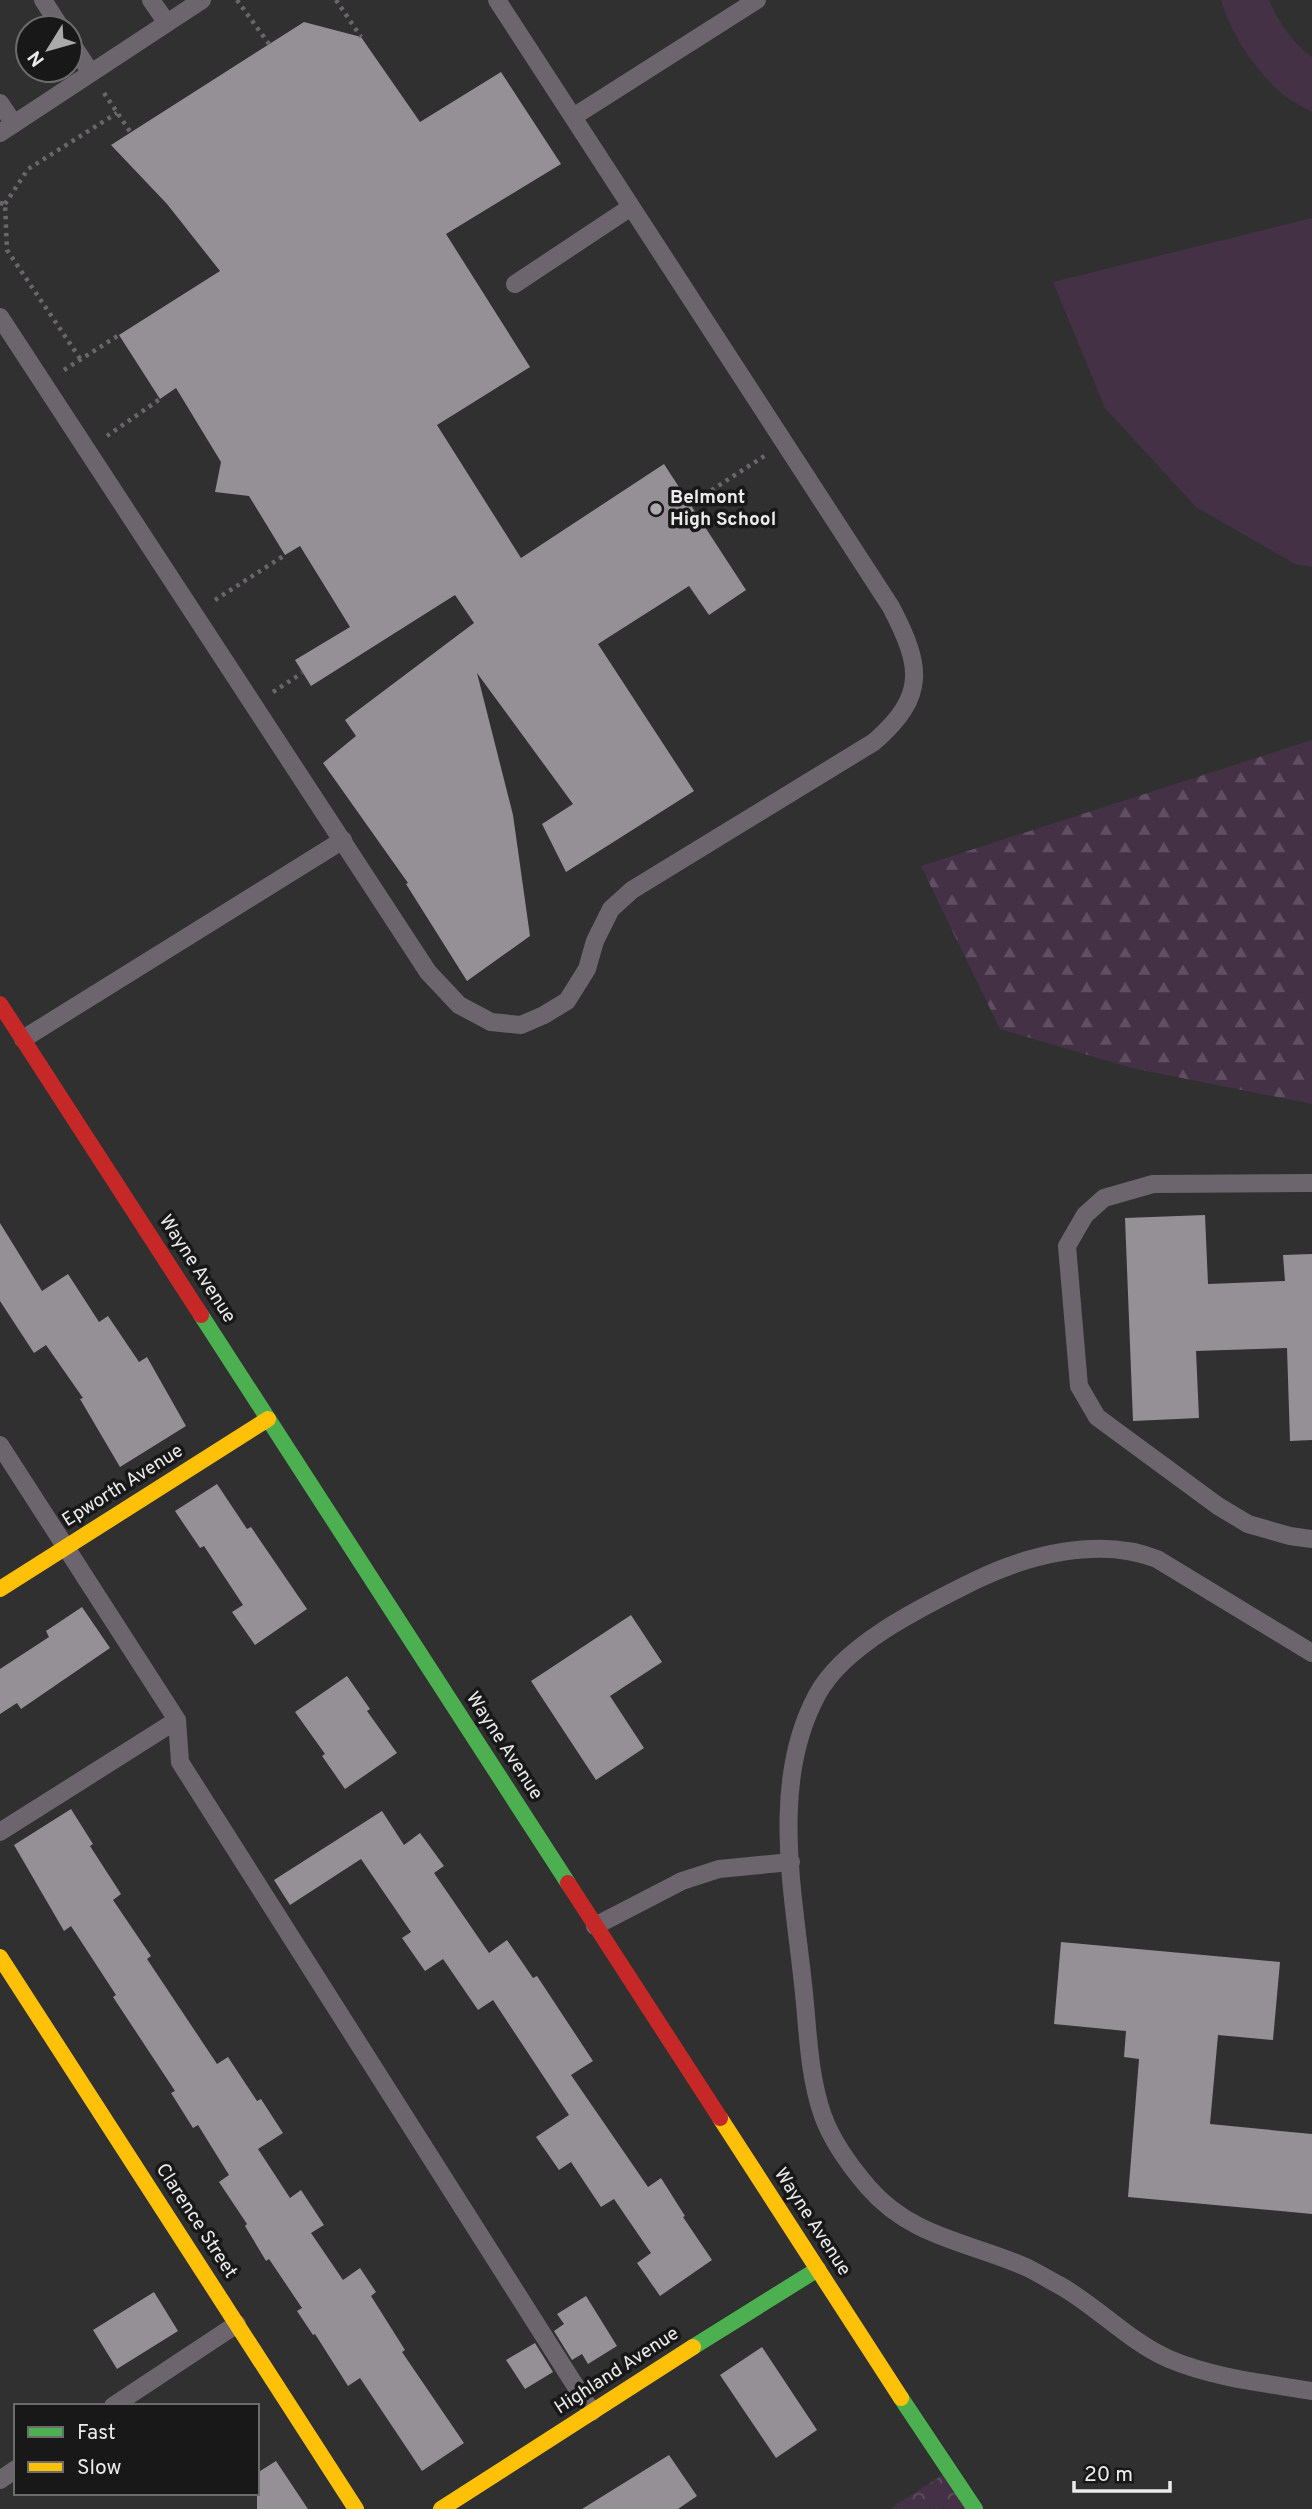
<svg xmlns="http://www.w3.org/2000/svg" width="1312" height="2509" font-family="Overpass,sans-serif">
<style>
.forest{fill:url(#forest-firs)}
.park{fill:url(#park-crowns)}
.garden{fill:#443146}
.building{fill:#958f96}
.lines{fill:none;stroke-linecap:round;stroke-linejoin:round}
.path{stroke:#6b666b;stroke-width:4.5;stroke-dasharray:3.5 5;stroke-linecap:butt}
.lane{stroke:#6d656e;stroke-width:18}
.fast{stroke:#4caf50;stroke-width:16}
.slow{stroke:#ffc107;stroke-width:16}
.jam{stroke:#c62828;stroke-width:16}
.poi-dot{fill:#aaa;stroke:#181819;stroke-width:2.5}
.labels{text-anchor:middle;dominant-baseline:central;stroke-width:7;stroke-linejoin:round;paint-order:stroke}
.poi-label{font-size:19px;font-weight:bold;fill:#ecebec;stroke:#181819;text-anchor:start}
.street-label{font-size:19px;fill:#ecebec;stroke:#181819}
</style>
<defs>
<pattern id="forest-firs" width="22" height="20" patternUnits="userSpaceOnUse" patternTransform="scale(1.75)"><rect width="22" height="20" fill="#443146"/><path d="M5 1l3.5 6h-7zM16 11l3.5 6h-7z" fill="#5f4f61"/></pattern>
<pattern id="park-crowns" width="20" height="18" patternUnits="userSpaceOnUse" patternTransform="scale(1.75)"><rect width="20" height="18" fill="#443146"/><path d="M2 6a3 3 0 1 1 6 0M12 15a3 3 0 1 1 6 0" fill="none" stroke="#5f4f61"/></pattern>
</defs>
<rect width="100%" height="100%" fill="#303030"/>
<path class="forest" d="M 1312,740 L 1312,1104 L 1132,1068 L 1000,1029 L 921,866 Z"/>
<path class="park" d="M 950,2470 L 975,2509 L 890,2509 Z"/>
<path class="garden" d="M 1221,0 L 1269,0 C 1279,22 1292,43 1312,57 L 1312,112 C 1302,106 1289,100 1280,92 C 1253,67 1231,34 1221,0 Z
M 1312,218 L 1312,567 L 1295,564 L 1196,507 L 1105,408 L 1053,282 Z"/>
<path class="building" d="M 304,22 L 361,37 L 420,122 L 501,72 L 561,164 L 446,234 L 530,367 L 437,425 L 521,558 L 664,464 L 746,590 L 709,615 L 689,586 L 598,644 L 694,791 L 566,872 L 542,824 L 573,804 L 477,673 L 513,815 L 530,936 L 467,981 L 406,884 L 408,883 L 323,763 L 356,736 L 345,720 L 474,623 L 455,595 L 311,686 L 295,660 L 350,627 L 300,546 L 285,555 L 249,496 L 215,492 L 221,462 L 176,388 L 160,399 L 119,335 L 220,271 L 167,204 L 111,145 Z
M 1205,1215 L 1208,1284 L 1285,1281 L 1283,1255 L 1312,1254 L 1312,1440 L 1290,1441 L 1287,1348 L 1196,1351 L 1199,1418 L 1133,1421 L 1125,1218 Z
M 0,1223 L 42,1291 L 68,1274 L 99,1322 L 108,1316 L 139,1362 L 147,1357 L 186,1426 L 120,1467 L 80,1399 L 83,1398 L 46,1345 L 34,1353 L 0,1301 Z
M 217,1484 L 247,1529 L 251,1527 L 307,1609 L 255,1645 L 232,1612 L 243,1605 L 204,1546 L 200,1548 L 175,1511 Z
M 82,1607 L 110,1648 L 21,1709 L 17,1703 L 0,1714 L 0,1669 L 49,1637 L 46,1631 Z
M 631,1615 L 662,1662 L 610,1696 L 644,1748 L 596,1780 L 531,1681 Z
M 347,1676 L 370,1709 L 367,1711 L 397,1753 L 345,1789 L 322,1756 L 325,1754 L 295,1712 Z
M 71,1809 L 93,1844 L 90,1846 L 121,1894 L 113,1900 L 151,1956 L 147,1959 L 217,2064 L 228,2057 L 257,2101 L 261,2099 L 283,2133 L 258,2149 L 290,2198 L 301,2190 L 324,2225 L 311,2233 L 343,2280 L 360,2268 L 376,2292 L 371,2296 L 405,2350 L 402,2352 L 464,2443 L 422,2471 L 360,2378 L 348,2386 L 315,2334 L 313,2335 L 297,2311 L 302,2308 L 269,2259 L 266,2261 L 245,2226 L 247,2224 L 219,2182 L 229,2175 L 198,2125 L 193,2128 L 171,2093 L 175,2091 L 113,1997 L 116,1995 L 71,1926 L 64,1931 L 14,1845 Z
M 382,1811 L 404,1845 L 420,1833 L 444,1866 L 434,1873 L 489,1953 L 507,1940 L 533,1978 L 537,1976 L 593,2061 L 571,2075 L 648,2187 L 661,2178 L 685,2216 L 683,2217 L 712,2260 L 660,2296 L 637,2263 L 651,2253 L 614,2199 L 601,2207 L 571,2162 L 559,2170 L 536,2137 L 569,2115 L 493,2000 L 478,2010 L 443,1959 L 425,1971 L 402,1938 L 411,1932 L 361,1859 L 290,1905 L 274,1880 Z
M 1061,1942 L 1280,1962 L 1273,2040 L 1218,2035 L 1210,2124 L 1312,2134 L 1312,2214 L 1128,2197 L 1139,2059 L 1124,2057 L 1126,2031 L 1054,2024 Z
M 154,2292 L 178,2331 L 117,2369 L 93,2330 Z
M 586,2296 L 617,2346 L 588,2364 L 582,2354 L 572,2360 L 554,2331 L 564,2324 L 557,2314 Z
M 535,2343 L 553,2372 L 525,2389 L 506,2360 Z
M 762,2347 L 817,2430 L 776,2458 L 720,2375 Z
M 669,2455 L 697,2496 L 678,2509 L 582,2509 Z
M 276,2461 L 308,2509 L 257,2509 L 257,2473 Z"/>
<g class="lines">
<path class="path" d="M 237,0 L 269,44
M 336,0 L 361,37
M 104,93 L 131,133
M 0,203 L 5,204 L 7,250 L 81,360
M 5,204 L 28,169 L 117,113
M 64,370 L 119,335
M 107,436 L 160,399
M 690,504 L 766,455
M 215,600 L 285,555
M 273,692 L 302,673"/>
<path class="lane" d="M 43,0 L 61,28
M 151,0 L 167,23
M 70,41 L 91,73
M 0,103 L 14,124
M 573,117 L 757,0
M 0,133 L 202,0
M 515,284 L 631,207
M 0,317 L 428,972 L 459,1005 L 491,1022 L 521,1025 L 544,1015 L 567,1001 L 587,969 L 595,941 L 611,909 L 632,890 L 874,742 C 928,695 921,665 891,607 L 497,0
M 23,1039 L 343,840
M 1312,1183 L 1153,1184 L 1104,1198 L 1085,1215 L 1067,1246 L 1079,1386 L 1097,1417 L 1218,1506 L 1248,1524 L 1290,1536 L 1312,1539
M 0,1445 L 177,1720 L 180,1762 L 592,2412
M 1312,1653 L 1157,1559 C 1100,1536 1027,1555 974,1581 C 924,1606 844,1644 817,1695 C 770,1782 793,1890 803,1984 C 808,2027 808,2074 823,2116 C 832,2141 850,2166 868,2187 C 912,2238 970,2242 1028,2268 C 1038,2273 1048,2279 1059,2285 C 1097,2306 1128,2341 1169,2359 C 1214,2378 1264,2383 1312,2391
M 0,1832 L 177,1720
M 595,1926 L 682,1881 L 719,1869 L 791,1862
M 113,2406 L 237,2324
M 0,2480 L 16,2469"/>
<path class="fast" d="M 201,1315 L 568,1883
M 693,2347 L 818,2269
M 901,2398 L 975,2509"/>
<path class="slow" d="M 0,1589 L 268,1419
M 0,1957 L 356,2509
M 720,2118 L 901,2398
M 441,2509 L 693,2347"/>
<path class="jam" d="M 0,1004 L 201,1315
M 568,1883 L 720,2118"/>
</g>
<circle class="poi-dot" cx="656" cy="509" r="7"/>
<g class="labels">
<g class="poi-label">
<text x="670" y="498">Belmont<tspan x="670" dy="22">High School</tspan></text>
</g>
<g class="street-label">
<text transform="translate(197 1269) rotate(57)">Wayne Avenue</text>
<text transform="translate(123 1486) rotate(-32)">Epworth Avenue</text>
<text transform="translate(504 1746) rotate(57)">Wayne Avenue</text>
<text transform="translate(196 2221) rotate(57)">Clarence Street</text>
<text transform="translate(812 2222) rotate(57)">Wayne Avenue</text>
<text transform="translate(617 2371) rotate(-33)">Highland Avenue</text>
</g>
</g>
<rect x="14" y="2404" width="245" height="91" fill="#181819" stroke="#6d6c6d" stroke-width="2"/>
<rect x="28" y="2427" width="35" height="10" fill="#4caf50" stroke="#6d6c6d" stroke-width="2"/>
<text x="77" y="2439" font-size="21" fill="#ecebec">Fast</text>
<rect x="28" y="2462" width="35" height="10" fill="#ffc107" stroke="#6d6c6d" stroke-width="2"/>
<text x="77" y="2474" font-size="21" fill="#ecebec">Slow</text>
<g transform="translate(49 49) rotate(233)"><circle r="33" fill="#181819" stroke="#6d6c6d" stroke-width="2"/>
<path d="M0-5L12 26L0 18L-12 26Z" fill="#aaaaaa"/>
<text y="-10" font-size="19" font-weight="bold" text-anchor="middle" fill="#ecebec">N</text>
</g>
<path d="M1074 2481v10h96v-10" fill="none" stroke="#ecebec" stroke-width="3.5"/>
<text x="1084" y="2481" font-size="21" fill="#ecebec" stroke="#181819" stroke-width="5" paint-order="stroke">20 m</text>
</svg>
